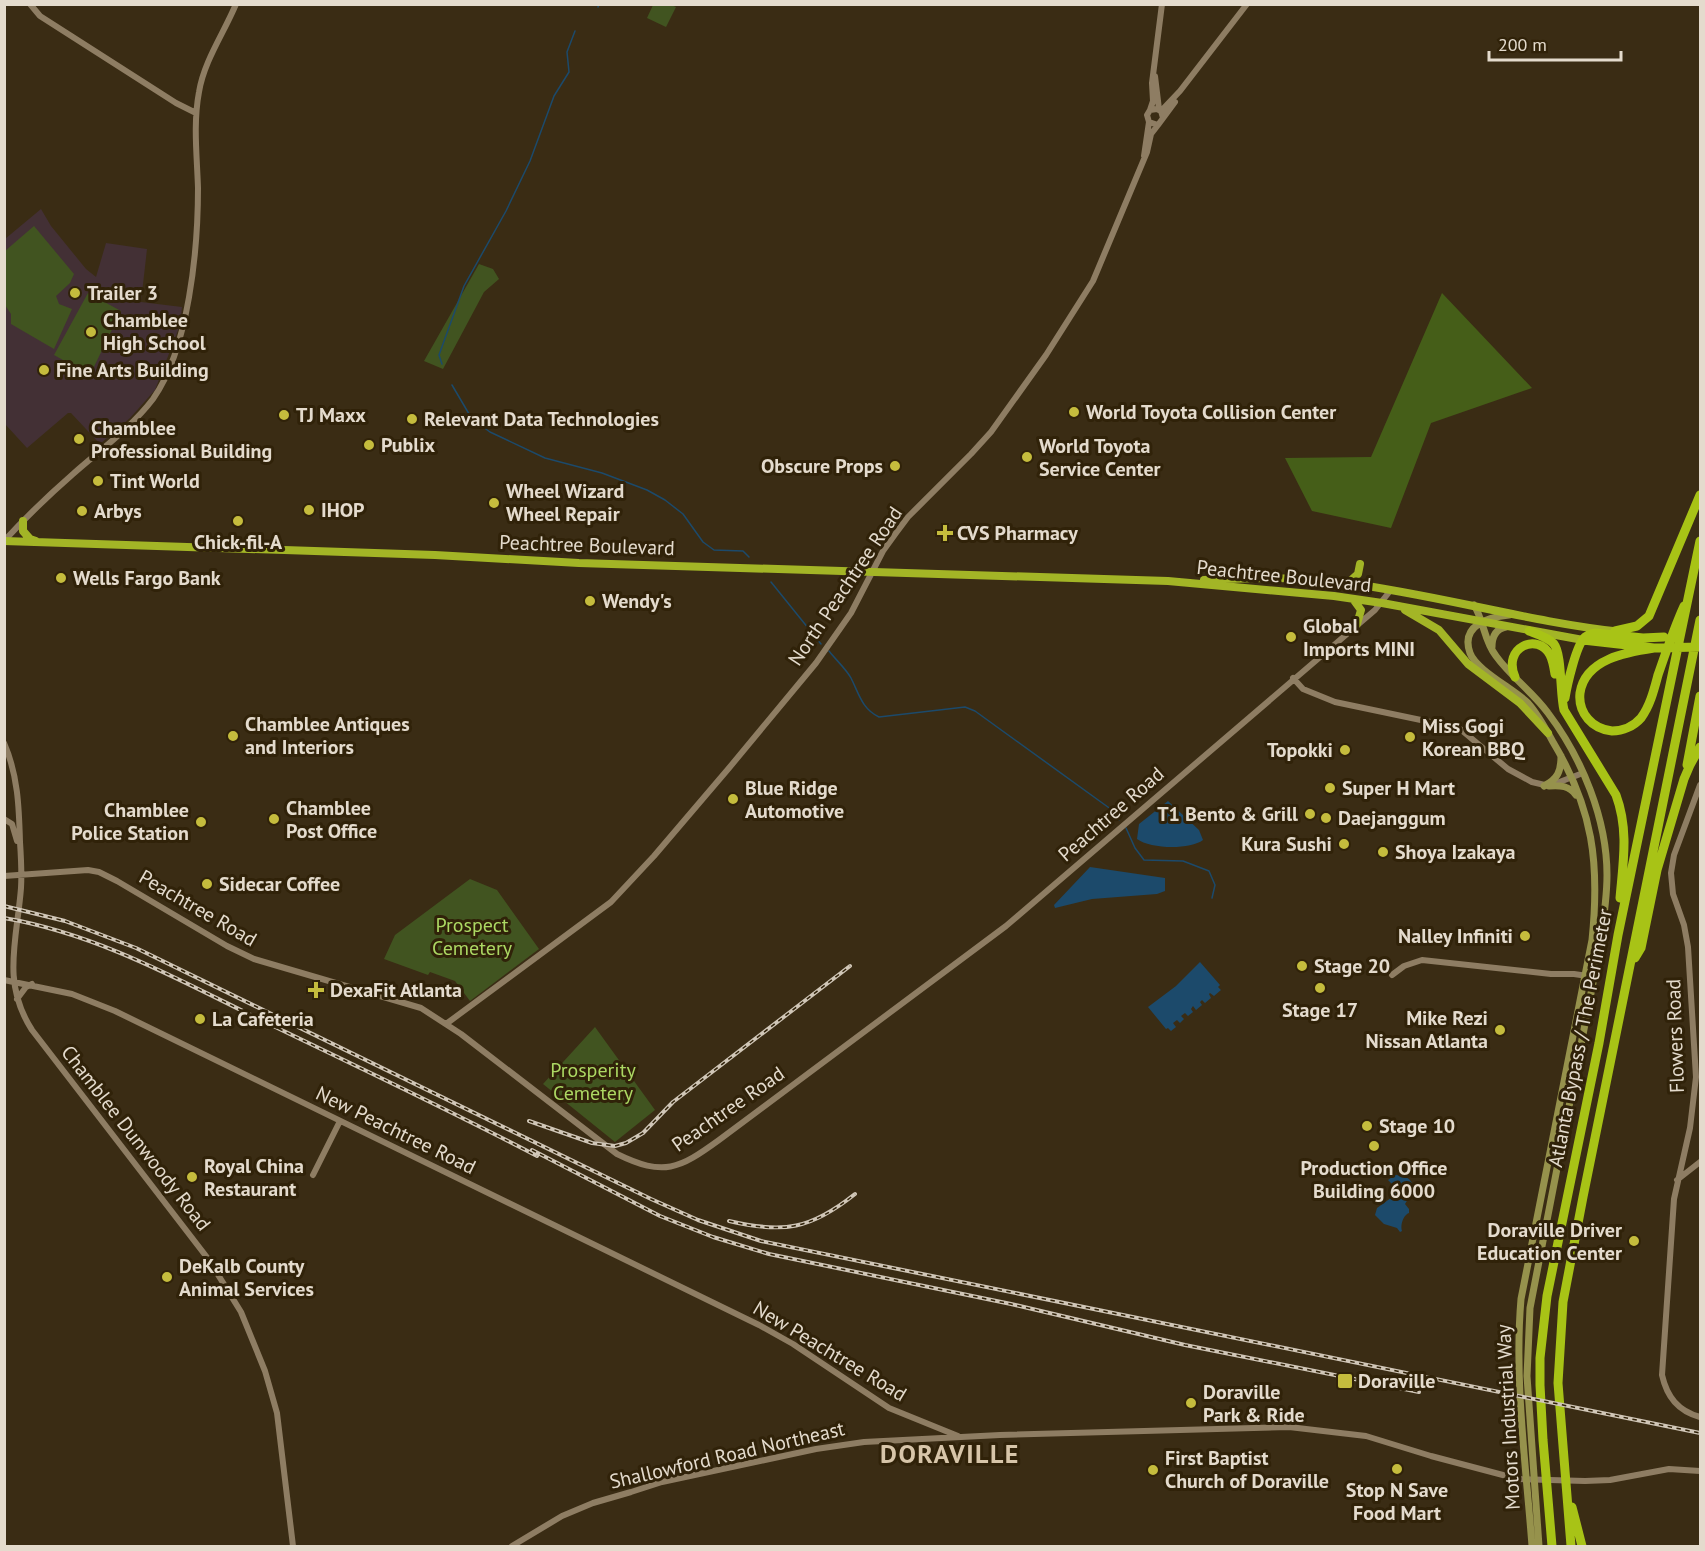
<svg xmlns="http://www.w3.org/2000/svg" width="1705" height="1551" font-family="'PT Sans',sans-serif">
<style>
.education{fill:#433035}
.green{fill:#415420}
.forest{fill:#455e18}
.water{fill:#1c4a6b}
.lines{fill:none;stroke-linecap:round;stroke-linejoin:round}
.stream{stroke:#1c4a6b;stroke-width:1.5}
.tertiary{stroke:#8e7d63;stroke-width:6}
.secondary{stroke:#96924c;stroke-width:7}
.trunk{stroke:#a3b526;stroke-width:8}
.motorway{stroke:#a8c316;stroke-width:9}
.rail-casing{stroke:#d0c6b7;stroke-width:4}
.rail{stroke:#302209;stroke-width:1.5;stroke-dasharray:4.5;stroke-linecap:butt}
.poi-dot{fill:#c5bc3d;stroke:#302209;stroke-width:2}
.labels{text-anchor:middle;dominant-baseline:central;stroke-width:6;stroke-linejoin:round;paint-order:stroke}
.poi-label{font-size:20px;font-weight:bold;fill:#e4dbcd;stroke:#302209;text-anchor:start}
.street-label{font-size:20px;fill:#e4dbcd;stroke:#302209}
.park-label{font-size:20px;fill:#acd863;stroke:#302209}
.district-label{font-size:26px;font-weight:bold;letter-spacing:1.5px;fill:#d7c5a9;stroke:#302209}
</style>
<rect width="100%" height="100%" fill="#3a2c14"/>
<path class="education" d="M 41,209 L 51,226 L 86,269 L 96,277 L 106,243 L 147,249 L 141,302 L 182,307 L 180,325 L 155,390 L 130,418 L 100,444 L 71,413 L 68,413 L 27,448 L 5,424 L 5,239 Z"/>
<path class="green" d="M 653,5 L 671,5 L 676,7 L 666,27 L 647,18 Z
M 34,226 L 74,274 L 70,283 L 56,296 L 59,304 L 72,309 L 54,349 L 11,324 L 11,314 L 5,305 L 5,251 Z
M 479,264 L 493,269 L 499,279 L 484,292 L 443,369 L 424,361 Z
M 88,293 L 121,311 L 90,375 L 54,355 Z
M 470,879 L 497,890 L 539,949 L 470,1001 L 455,981 L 430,972 L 428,975 L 384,959 L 395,935 Z
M 595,1027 L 655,1110 L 615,1142 L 543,1084 Z"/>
<path class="forest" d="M 1442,293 L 1532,388 L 1431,423 L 1391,528 L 1312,511 L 1285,458 L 1371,457 Z"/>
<path class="water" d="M 1168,801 L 1199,830 L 1203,840 C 1190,850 1150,849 1137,839 L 1139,824 Z
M 1090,867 L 1165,878 L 1165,891 L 1157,894 L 1092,899 L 1055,908 L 1054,905 Z
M 1200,962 L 1220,985 L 1218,987 L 1221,990 L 1214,996 L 1210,993 L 1209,994 L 1211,998 L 1205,1003 L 1202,1000 L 1200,1002 L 1202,1005 L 1196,1010 L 1193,1006 L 1191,1009 L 1193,1012 L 1188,1016 L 1185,1013 L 1181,1016 L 1184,1019 L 1180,1023 L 1177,1020 L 1173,1023 L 1176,1027 L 1171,1031 L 1168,1028 L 1166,1029 L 1148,1007 L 1176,986 Z
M 1395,1175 C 1405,1175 1412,1178 1414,1189 L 1405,1204 L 1409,1209 L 1409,1213 C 1403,1215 1400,1226 1402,1231 L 1400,1232 L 1397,1228 L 1384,1224 L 1375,1215 L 1377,1208 L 1395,1195 L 1396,1188 L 1388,1180 Z"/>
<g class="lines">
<path class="stream" d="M 598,7 L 599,4
M 442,364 L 439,355 L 464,286 L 506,211 L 530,161 L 554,96 L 569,72 L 567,52 L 575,31
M 452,385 L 472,419 L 490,432 L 545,458 L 602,473 L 647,490 L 665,500 L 683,514 L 703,542 L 714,550 L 743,551 L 749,557
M 771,582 L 821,644
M 829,651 C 836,660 846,669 851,678 C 859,694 862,709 879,717 L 965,707 L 975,711 L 1112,810 L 1119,820
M 1126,828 L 1135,848 L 1144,860 L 1183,861 L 1209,871 L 1215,885 L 1212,898"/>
<path class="tertiary" d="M 30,4 L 40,16 L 176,103 L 196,113
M 1155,76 L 1159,109
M 1150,110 L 1153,101 L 1152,83 L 1162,4
M 1161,111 L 1180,91 L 1247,4
M 1163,118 L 1161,111 L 1157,109 L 1150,110 L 1147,115 L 1149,122 L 1158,125 L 1175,102
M 1144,156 L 1149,122
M 4,541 C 26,517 49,495 73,474 C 100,450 131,428 153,399 C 189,348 198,249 198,188 C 197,156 193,124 199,92 C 204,61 224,33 236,4
M 1293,678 L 1303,689 L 1335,702 L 1459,728 L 1508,769 L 1532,782 L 1549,786 L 1583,773
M 4,743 C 18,775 19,807 20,842 C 21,857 22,872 21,888 C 17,940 1,982 32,1030 L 209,1260 L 241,1312 L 265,1371 L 277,1413 L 293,1546
M 1700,785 L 1674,855 L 1671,873 L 1673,894 L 1684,925 L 1688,947 L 1696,1077 L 1690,1128 L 1674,1199 L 1662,1375 C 1667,1397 1678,1411 1700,1417
M 4,819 L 12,824 L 17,841
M 4,876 L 88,870 L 99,872 L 117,881 L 227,946 L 254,959 L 421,1008 L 461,1034 L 617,1154 C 664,1177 679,1169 719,1140 L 1006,926 L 1375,610 L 1390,591
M 1392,975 L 1404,966 L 1422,960 L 1551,974 L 1574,974 L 1594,977
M 4,980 L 72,994 L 115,1011 L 759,1325 L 793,1344 L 889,1408 L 958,1436
M 17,999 L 26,987 L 32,984
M 446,1024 L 611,902 L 654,856 L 729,768 L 816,663 L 851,613 L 883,551 L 896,533 L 908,517 L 971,454 L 991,432 L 1046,355 L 1093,281 L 1147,152 L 1151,134 L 1158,125
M 313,1175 L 340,1121
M 1677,1180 L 1700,1162
M 512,1546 L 562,1516 L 593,1503 L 631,1492 L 662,1482 L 816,1449 L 864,1442 L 1000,1435 L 1289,1427 L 1366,1436 L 1431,1456 L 1518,1479 L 1585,1481 L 1610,1480 L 1669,1469 L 1700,1471"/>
<path class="secondary" d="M 1474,605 C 1484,621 1484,641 1496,656 C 1511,677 1533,692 1548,713 C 1582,758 1607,819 1607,875 C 1607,903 1602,930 1598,957 L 1530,1308 L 1527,1376 L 1539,1546
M 1509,615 C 1489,617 1460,625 1470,653 C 1476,670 1514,689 1528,703 C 1538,714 1546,729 1553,742 C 1593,809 1600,863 1592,940 L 1521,1299 C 1514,1381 1526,1465 1532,1546
M 1492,647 C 1492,638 1495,629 1506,627
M 1544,786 C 1558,779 1561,771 1561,756
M 1549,786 C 1561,785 1569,786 1576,795"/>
<path class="trunk" d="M 23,521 L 23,531 L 30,539 L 36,541
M 4,541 L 435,555 L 579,563 L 1168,581 L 1334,596 L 1382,603 L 1583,640
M 1204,580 C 1251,578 1300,576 1346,583 C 1439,595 1529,622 1622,632
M 1348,583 L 1358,574 L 1360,564
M 1353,599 L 1361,610 L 1357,624
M 1405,610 L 1439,630 L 1468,664 L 1520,703 L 1548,733"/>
<path class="motorway" d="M 1529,631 C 1537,634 1548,637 1554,644 C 1562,654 1560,695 1564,710 L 1616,795 C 1629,830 1623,863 1620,898
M 1615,631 L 1637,626 L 1649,616 L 1700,495
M 1583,640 L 1654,648 L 1700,647
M 1654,648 C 1627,652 1585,659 1580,693 C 1579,702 1582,712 1588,719 C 1594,726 1603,730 1612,731 C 1623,731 1634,726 1641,718 C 1650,706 1654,690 1658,675 C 1666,652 1674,628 1684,606
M 1515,677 C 1502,647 1538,632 1550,655 C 1553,661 1554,668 1555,674
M 1565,698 C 1567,686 1576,645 1585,637 C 1589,634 1591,634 1595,633 L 1643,638 L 1664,637
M 1687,765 L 1700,696
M 1635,958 L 1641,948 L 1657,870 L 1684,779 L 1690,765 L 1700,747
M 1572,1507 L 1582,1546
M 1552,1546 L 1543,1440 L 1540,1385 L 1540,1358 L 1547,1296 L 1599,1043 L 1618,935 L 1700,541
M 1571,1546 L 1558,1383 L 1563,1302 L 1583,1197 L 1700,620"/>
<g class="rail-casing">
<path id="rail" d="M 4,906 L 65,921 L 136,948 L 651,1199 L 698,1220 L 761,1241 L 1700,1433
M 4,918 C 98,934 181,981 265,1022 C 356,1066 447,1109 537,1156
M 529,1121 L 592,1143 L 615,1146 L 626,1143 L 643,1133 L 673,1102 L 850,966
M 532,1150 L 660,1216 L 713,1237 L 769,1254 L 1011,1304 L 1185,1345 L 1419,1392
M 729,1221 C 784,1234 811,1229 855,1194"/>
</g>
<use href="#rail" class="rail"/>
</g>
<g class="poi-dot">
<circle cx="75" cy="293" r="6"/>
<circle cx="91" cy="332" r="6"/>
<circle cx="44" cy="370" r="6"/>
<circle cx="1074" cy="412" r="6"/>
<circle cx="284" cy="415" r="6"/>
<circle cx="412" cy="419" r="6"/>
<circle cx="79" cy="439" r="6"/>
<circle cx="369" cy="445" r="6"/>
<circle cx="1027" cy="457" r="6"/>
<circle cx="895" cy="466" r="6"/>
<circle cx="98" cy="481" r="6"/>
<circle cx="494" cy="503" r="6"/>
<circle cx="309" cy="510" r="6"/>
<circle cx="82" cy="511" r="6"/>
<circle cx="238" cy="521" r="6"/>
<path d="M942 524h6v6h6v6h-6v6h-6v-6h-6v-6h6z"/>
<circle cx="61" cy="578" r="6"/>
<circle cx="590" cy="601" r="6"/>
<circle cx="1291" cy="637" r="6"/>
<circle cx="233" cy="736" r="6"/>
<circle cx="1410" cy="737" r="6"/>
<circle cx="1345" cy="750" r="6"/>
<circle cx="1330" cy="788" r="6"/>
<circle cx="733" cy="799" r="6"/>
<circle cx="1310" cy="814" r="6"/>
<circle cx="1326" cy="818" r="6"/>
<circle cx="274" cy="819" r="6"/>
<circle cx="201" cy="822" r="6"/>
<circle cx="1344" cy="844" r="6"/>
<circle cx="1383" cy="852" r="6"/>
<circle cx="207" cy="884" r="6"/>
<circle cx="1525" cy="936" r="6"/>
<circle cx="1302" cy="966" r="6"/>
<circle cx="1320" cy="988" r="6"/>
<path d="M313 981h6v6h6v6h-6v6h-6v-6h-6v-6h6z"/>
<circle cx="200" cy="1019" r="6"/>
<circle cx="1500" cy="1030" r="6"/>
<circle cx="1367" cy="1126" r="6"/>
<circle cx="1374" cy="1146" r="6"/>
<circle cx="192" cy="1177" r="6"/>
<circle cx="1634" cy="1241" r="6"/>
<circle cx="167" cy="1277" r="6"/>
<rect x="1337" y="1373" width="16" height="16" rx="3"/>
<circle cx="1191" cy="1403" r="6"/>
<circle cx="1397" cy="1469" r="6"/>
<circle cx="1153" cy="1470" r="6"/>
</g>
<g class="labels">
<g class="poi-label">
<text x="87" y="293">Trailer 3</text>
<text x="103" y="320">Chamblee<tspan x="103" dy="23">High School</tspan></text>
<text x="56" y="370">Fine Arts Building</text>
<text x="1086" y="412">World Toyota Collision Center</text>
<text x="296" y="415">TJ Maxx</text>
<text x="424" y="419">Relevant Data Technologies</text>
<text x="91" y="428">Chamblee<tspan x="91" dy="23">Professional Building</tspan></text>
<text x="381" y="445">Publix</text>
<text x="1039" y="446">World Toyota<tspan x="1039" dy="23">Service Center</tspan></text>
<text x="883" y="466" text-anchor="end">Obscure Props</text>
<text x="110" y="481">Tint World</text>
<text x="506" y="491">Wheel Wizard<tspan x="506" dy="23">Wheel Repair</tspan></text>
<text x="321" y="510">IHOP</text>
<text x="94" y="511">Arbys</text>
<text x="957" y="533">CVS Pharmacy</text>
<text x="238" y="542" text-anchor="middle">Chick-fil-A</text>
<text x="73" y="578">Wells Fargo Bank</text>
<text x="602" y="601">Wendy's</text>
<text x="1303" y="626">Global<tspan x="1303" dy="23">Imports MINI</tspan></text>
<text x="245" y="724">Chamblee Antiques<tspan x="245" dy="23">and Interiors</tspan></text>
<text x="1422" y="726">Miss Gogi<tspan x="1422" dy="23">Korean BBQ</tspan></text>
<text x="1333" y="750" text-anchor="end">Topokki</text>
<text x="745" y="788">Blue Ridge<tspan x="745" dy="23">Automotive</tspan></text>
<text x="1342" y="788">Super H Mart</text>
<text x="286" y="808">Chamblee<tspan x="286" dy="23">Post Office</tspan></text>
<text x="189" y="810" text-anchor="end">Chamblee<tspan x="189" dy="23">Police Station</tspan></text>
<text x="1298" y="814" text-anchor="end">T1 Bento &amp; Grill</text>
<text x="1338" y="818">Daejanggum</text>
<text x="1332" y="844" text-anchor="end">Kura Sushi</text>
<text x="1395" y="852">Shoya Izakaya</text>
<text x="219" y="884">Sidecar Coffee</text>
<text x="1513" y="936" text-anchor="end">Nalley Infiniti</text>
<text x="1314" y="966">Stage 20</text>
<text x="330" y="990">DexaFit Atlanta</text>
<text x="1320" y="1010" text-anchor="middle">Stage 17</text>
<text x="1488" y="1018" text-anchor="end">Mike Rezi<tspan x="1488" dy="23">Nissan Atlanta</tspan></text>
<text x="212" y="1019">La Cafeteria</text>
<text x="1379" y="1126">Stage 10</text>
<text x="204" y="1166">Royal China<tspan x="204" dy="23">Restaurant</tspan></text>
<text x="1374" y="1168" text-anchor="middle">Production Office<tspan x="1374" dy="23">Building 6000</tspan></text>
<text x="1622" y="1230" text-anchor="end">Doraville Driver<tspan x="1622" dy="23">Education Center</tspan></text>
<text x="179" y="1266">DeKalb County<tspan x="179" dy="23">Animal Services</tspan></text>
<text x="1358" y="1381">Doraville</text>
<text x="1203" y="1392">Doraville<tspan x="1203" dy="23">Park &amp; Ride</tspan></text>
<text x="1165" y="1458">First Baptist<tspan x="1165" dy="23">Church of Doraville</tspan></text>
<text x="1397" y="1490" text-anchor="middle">Stop N Save<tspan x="1397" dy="23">Food Mart</tspan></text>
</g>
<g class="street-label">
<text transform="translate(587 545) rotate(2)">Peachtree Boulevard</text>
<text transform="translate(1284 576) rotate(6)">Peachtree Boulevard</text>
<text transform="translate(845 586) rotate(-56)">North Peachtree Road</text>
<text transform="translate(1111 814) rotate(-41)">Peachtree Road</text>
<text transform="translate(198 908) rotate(30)">Peachtree Road</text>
<text transform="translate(1675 1036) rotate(-92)">Flowers Road</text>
<text transform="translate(1580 1038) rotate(-79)">Atlanta Bypass / The Perimeter</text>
<text transform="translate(728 1109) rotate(-35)">Peachtree Road</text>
<text transform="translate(396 1130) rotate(26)">New Peachtree Road</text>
<text transform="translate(136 1138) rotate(52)">Chamblee Dunwoody Road</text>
<text transform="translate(830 1351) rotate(31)">New Peachtree Road</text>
<text transform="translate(1508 1417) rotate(-93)">Motors Industrial Way</text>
<text transform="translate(727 1455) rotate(-13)">Shallowford Road Northeast</text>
</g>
<g class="park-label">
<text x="472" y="925">Prospect<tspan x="472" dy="23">Cemetery</tspan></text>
<text x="593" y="1070">Prosperity<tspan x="593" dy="23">Cemetery</tspan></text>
</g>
<g class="district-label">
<text x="950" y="1453">DORAVILLE</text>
</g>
</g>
<rect width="1705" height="1551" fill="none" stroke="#e4dbcd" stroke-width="12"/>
<path d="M1489 51v9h132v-9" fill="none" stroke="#e4dbcd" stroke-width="3"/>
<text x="1498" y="51" font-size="18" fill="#e4dbcd" stroke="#302209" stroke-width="4.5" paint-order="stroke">200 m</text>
</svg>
